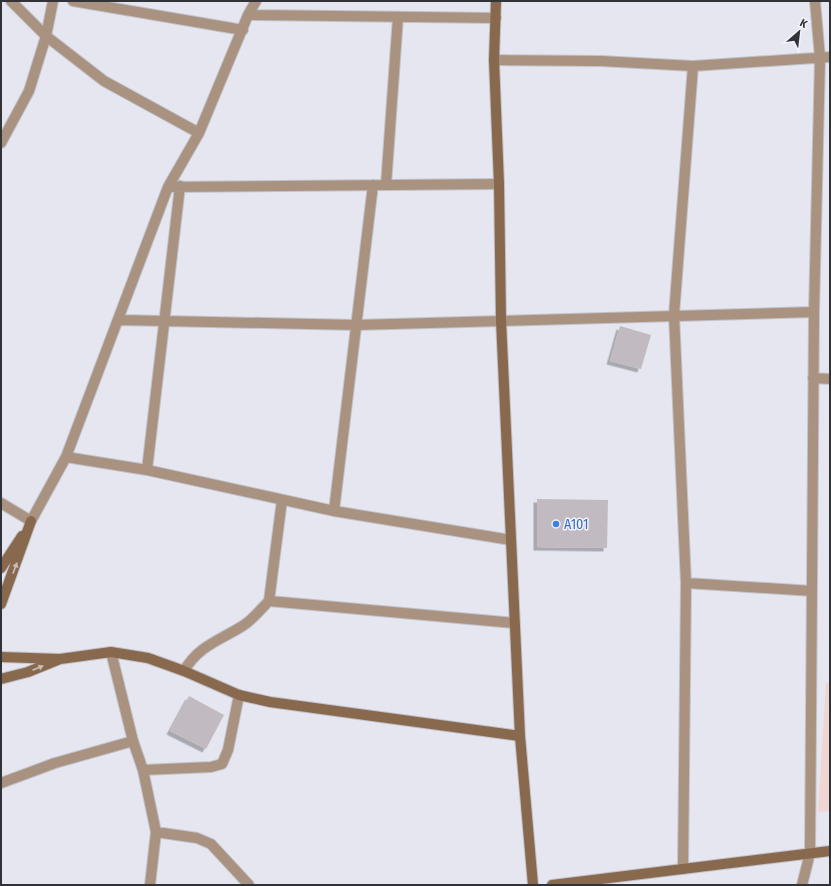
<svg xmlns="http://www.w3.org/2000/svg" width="831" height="886" font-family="'Fira Sans Condensed',sans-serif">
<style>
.education{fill:#f0d6d2}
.building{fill:#c1bac1;filter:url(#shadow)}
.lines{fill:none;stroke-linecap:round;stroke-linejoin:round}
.street-casing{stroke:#c1c2ca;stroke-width:12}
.secondary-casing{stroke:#c1c2ca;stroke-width:12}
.street{stroke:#a99280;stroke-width:10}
.secondary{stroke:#89694e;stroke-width:10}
.oneway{fill:#c8bcb6}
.shop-dot{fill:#3f7fe0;stroke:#f2f3fc;stroke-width:1.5}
.labels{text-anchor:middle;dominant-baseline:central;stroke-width:3;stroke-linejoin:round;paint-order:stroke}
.shop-label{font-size:14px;fill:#366cbe;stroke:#f2f3fc;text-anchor:start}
</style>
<defs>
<filter id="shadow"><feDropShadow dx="-3.5" dy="3.5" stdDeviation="0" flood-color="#0004"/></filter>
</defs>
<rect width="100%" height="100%" fill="#e5e6ef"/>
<path class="education" d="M 826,683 L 830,683 L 830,811 L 818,812 Z"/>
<path class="building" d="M 620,326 L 651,335 L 641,369 L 610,361 Z
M 537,499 L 608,500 L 607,548 L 537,547 Z
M 189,696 L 224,715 L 206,749 L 170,731 Z"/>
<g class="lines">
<g class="street-casing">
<path id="street" d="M 11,1 L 46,36 L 104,81 L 199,133
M 73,1 L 243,30
M 248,15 L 496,18
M 494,60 L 601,61 L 693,66 L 830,57
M 1,143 L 29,91 L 46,36 L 53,1
M 386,185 L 398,17
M 168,187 L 499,184
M 119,320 L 356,325 L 814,312
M 813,378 L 830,379
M 66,457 L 147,470 L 334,511 L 511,540
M 147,470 L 180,186
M 282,500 L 269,601 L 514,623
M 1,503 L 31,521 L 66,457 L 168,187 L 199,133 L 248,15 L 256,1
M 334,511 L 373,185
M 686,583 L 812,591
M 111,652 L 133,741 L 143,770 L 156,832 L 150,885
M 184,671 C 199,645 221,640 244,625 C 253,619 261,609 269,601
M 143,770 L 211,767 L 222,764 L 228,750 L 239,695
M 1,783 L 55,763 L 133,741
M 156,832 L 197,838 L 211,844 L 249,885
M 683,869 L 686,583 L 674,315 L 693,66
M 802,885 L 810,853 L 814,312 L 820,58 L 815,1"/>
</g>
<g class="secondary-casing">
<path id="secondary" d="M 496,1 L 494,60 L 499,184 L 501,320 L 520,736 L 533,885
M 1,568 L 22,536
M 1,604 L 31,521
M 1,657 L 60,659 L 28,672 L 1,679
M 60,659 L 111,652 L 148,658 L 184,671 L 239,695 L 270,702 L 520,736
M 552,885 L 830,851"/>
</g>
<use href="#street" class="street"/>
<use href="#secondary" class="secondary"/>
</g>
<defs><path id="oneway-solid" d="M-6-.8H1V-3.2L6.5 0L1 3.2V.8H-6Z"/></defs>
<g class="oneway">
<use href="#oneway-solid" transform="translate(15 568) rotate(-70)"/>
<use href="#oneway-solid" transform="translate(38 668) rotate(-23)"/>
</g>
<circle class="shop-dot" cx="556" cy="524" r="4"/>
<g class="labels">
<g class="shop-label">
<text x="564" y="524">A101</text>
</g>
</g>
<rect width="831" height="886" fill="none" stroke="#323336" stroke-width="4"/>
<g transform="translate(799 32) rotate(28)" stroke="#f2f3fc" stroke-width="3" paint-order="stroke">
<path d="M0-3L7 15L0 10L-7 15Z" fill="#323336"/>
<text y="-6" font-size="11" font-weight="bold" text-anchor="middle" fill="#323336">K</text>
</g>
</svg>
